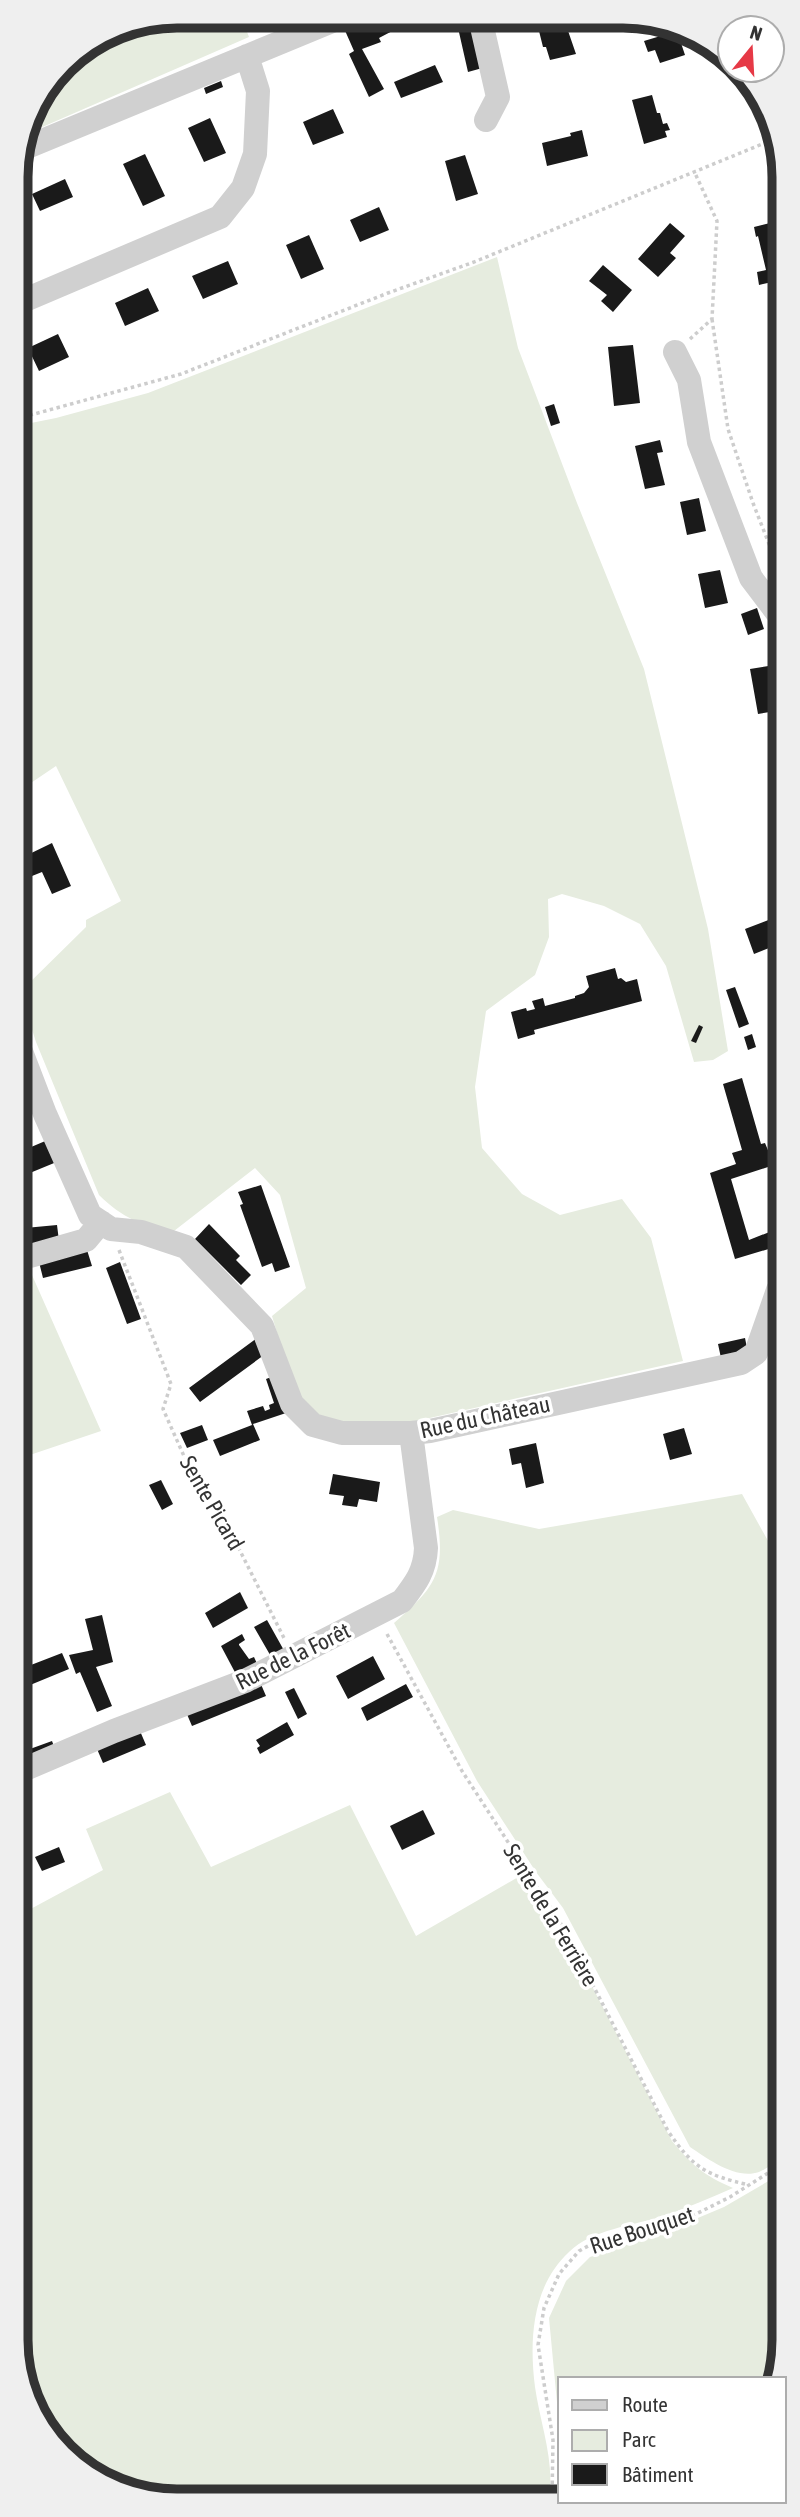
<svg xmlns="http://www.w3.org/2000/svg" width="800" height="2517" font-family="'Asap Condensed',sans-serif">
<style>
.green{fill:#e6ecdf}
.building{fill:#1a1a1a}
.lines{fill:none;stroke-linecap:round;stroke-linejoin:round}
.path{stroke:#cdcdcd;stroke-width:3.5;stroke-dasharray:3.5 3.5;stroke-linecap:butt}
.minor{stroke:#d0d0d0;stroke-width:24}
.labels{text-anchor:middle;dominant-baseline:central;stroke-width:7;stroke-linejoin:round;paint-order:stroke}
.street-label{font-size:23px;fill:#333;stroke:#fff}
.rim{fill:none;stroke:#333;stroke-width:9}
</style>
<rect width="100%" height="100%" fill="#fff"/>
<path class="green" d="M 177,16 L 241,16 L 249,37 L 24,135 L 32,106 L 70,56 L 116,28 Z
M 497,257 L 518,348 L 577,503 L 644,669 L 708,929 L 728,1051 L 713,1060 L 694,1062 L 666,966 L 640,924 L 604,906 L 562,894 L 548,899 L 549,937 L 535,975 L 486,1011 L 475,1087 L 482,1148 L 522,1194 L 560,1215 L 622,1199 L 651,1238 L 683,1361 L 394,1426 L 335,1424 L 310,1415 L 291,1380 L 272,1316 L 306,1288 L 280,1195 L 255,1168 L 174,1231 C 141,1226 123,1218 99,1195 L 36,1042 L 20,992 L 86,927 L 86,920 L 121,901 L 56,766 L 19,791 L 17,790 L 16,426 L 56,418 L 148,393 Z
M 17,1263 L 28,1266 L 101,1431 L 18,1459 Z
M 742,1494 L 783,1568 L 784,2157 C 776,2161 767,2169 759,2172 C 736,2180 708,2159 690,2147 L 563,1908 L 536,1872 L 477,1781 L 394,1623 C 435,1587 446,1574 437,1517 L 453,1510 L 539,1529 Z
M 170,1792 L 211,1867 L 350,1805 L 416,1936 L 520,1876 L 528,1883 L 579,1961 L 672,2141 C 693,2166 703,2175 733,2188 C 710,2198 687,2208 663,2216 C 633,2226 592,2229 569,2252 C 532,2286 529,2340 535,2387 C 540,2423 555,2461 549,2498 L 145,2498 L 63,2454 L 19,2371 L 18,1899 L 25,1912 L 103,1870 L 86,1829 Z
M 784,2172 L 784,2350 L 772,2379 L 560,2379 L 560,2434 L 549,2318 L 566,2281 L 590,2257 L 662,2233 L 724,2207 Z"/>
<path class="building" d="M 364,17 L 369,17 L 371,21 L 379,17 L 419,17 L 379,38 L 381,42 L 362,49 L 384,89 L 369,97 L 349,54 L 354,51 L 343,26 Z
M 462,18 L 474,18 L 486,67 L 468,72 L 456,19 Z
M 539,18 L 567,18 L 568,24 L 566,25 L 576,54 L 550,60 L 546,47 L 543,47 L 539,31 L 542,30 Z
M 677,31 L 685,55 L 660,63 L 655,50 L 648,52 L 644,41 Z
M 435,65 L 443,82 L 401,98 L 394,82 Z
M 221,81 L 223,87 L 206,94 L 204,88 Z
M 652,95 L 657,113 L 660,113 L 663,124 L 667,123 L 670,130 L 665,131 L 667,137 L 644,144 L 632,100 Z
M 333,109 L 344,133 L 313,145 L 303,122 Z
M 210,118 L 226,153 L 204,162 L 188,128 Z
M 582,130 L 588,156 L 547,166 L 542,143 L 571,136 L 570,133 Z
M 779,142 L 781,162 L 777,163 L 771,144 Z
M 145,154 L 165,196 L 143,206 L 123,164 Z
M 465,155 L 478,194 L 456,201 L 445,161 Z
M 65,179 L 73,197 L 40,211 L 32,194 Z
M 379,207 L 389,230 L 360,242 L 350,220 Z
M 774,222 L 781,253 L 781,280 L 759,285 L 757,272 L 766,270 L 758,236 L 756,237 L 754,227 Z
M 670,223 L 685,236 L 670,253 L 676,258 L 658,277 L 638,259 Z
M 309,235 L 324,269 L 301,279 L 286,245 Z
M 228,261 L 238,284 L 203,299 L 192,276 Z
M 603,265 L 632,290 L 613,312 L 601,301 L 607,295 L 589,281 Z
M 148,288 L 159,311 L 125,326 L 115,303 Z
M 781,327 L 781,354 L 780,354 L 776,328 Z
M 58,334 L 69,357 L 39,371 L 28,348 Z
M 633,345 L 640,403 L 614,406 L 608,347 Z
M 554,404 L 560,423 L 551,426 L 545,407 Z
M 660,440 L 663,452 L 657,453 L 665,485 L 645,489 L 635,446 Z
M 699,498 L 706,531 L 687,535 L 680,502 Z
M 720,570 L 728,603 L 705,608 L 698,574 Z
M 757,608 L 764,629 L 748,635 L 741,614 Z
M 775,665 L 782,710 L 758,714 L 750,669 Z
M 52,843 L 71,886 L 52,894 L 42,872 L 27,878 L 19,859 Z
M 779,916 L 782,925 L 782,943 L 754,954 L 745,929 Z
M 615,968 L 618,979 L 621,978 L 626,982 L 637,979 L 642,1001 L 534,1030 L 535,1034 L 518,1039 L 511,1012 L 526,1008 L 527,1011 L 535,1009 L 532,1001 L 543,998 L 545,1006 L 575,998 L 575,996 L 584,993 L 589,987 L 586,976 Z
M 735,987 L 749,1024 L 739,1028 L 726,990 Z
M 699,1025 L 703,1027 L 696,1043 L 691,1041 Z
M 752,1034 L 756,1047 L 748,1050 L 744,1037 Z
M 742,1078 L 761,1144 L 765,1143 L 774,1165 L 731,1179 L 749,1240 L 777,1229 L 782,1245 L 735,1259 L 710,1173 L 736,1164 L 732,1153 L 742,1150 L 723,1084 Z
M 50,1139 L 59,1161 L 25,1175 L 23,1170 L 17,1172 L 17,1153 Z
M 261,1185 L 290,1267 L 275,1272 L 272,1263 L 262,1267 L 240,1205 L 243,1204 L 238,1192 Z
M 209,1224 L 240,1256 L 236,1260 L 251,1275 L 241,1285 L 195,1239 Z
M 57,1225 L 59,1241 L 26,1246 L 25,1228 Z
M 87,1250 L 92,1266 L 43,1278 L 39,1262 Z
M 120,1262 L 141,1319 L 127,1324 L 106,1268 Z
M 257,1338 L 264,1355 L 200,1402 L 189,1388 Z
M 745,1338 L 748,1353 L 721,1358 L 718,1344 Z
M 274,1376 L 286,1413 L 253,1424 L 260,1440 L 220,1456 L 213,1440 L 252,1425 L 247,1411 L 263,1406 L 265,1411 L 270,1409 L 269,1405 L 274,1403 L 266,1379 Z
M 202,1425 L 208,1440 L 187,1448 L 180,1433 Z
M 684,1428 L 692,1454 L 670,1460 L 663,1434 Z
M 536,1443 L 544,1483 L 526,1488 L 521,1463 L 512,1465 L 509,1449 Z
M 333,1474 L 380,1482 L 377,1502 L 359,1499 L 357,1507 L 342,1505 L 344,1496 L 329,1494 Z
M 161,1480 L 173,1504 L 162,1510 L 149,1485 Z
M 240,1592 L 248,1608 L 213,1628 L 205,1613 Z
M 102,1615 L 113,1662 L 96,1667 L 112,1706 L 97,1712 L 80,1672 L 76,1674 L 69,1655 L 93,1650 L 85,1619 Z
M 267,1620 L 286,1654 L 273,1660 L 254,1627 Z
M 242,1634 L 245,1640 L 239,1644 L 239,1645 L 249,1659 L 254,1657 L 259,1668 L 238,1678 L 221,1646 Z
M 62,1653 L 69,1669 L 18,1690 L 18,1670 Z
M 373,1656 L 385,1679 L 348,1699 L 336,1676 Z
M 260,1682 L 266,1696 L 192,1726 L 186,1712 Z
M 406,1684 L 413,1697 L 367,1721 L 361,1708 Z
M 294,1688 L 307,1714 L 298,1719 L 285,1692 Z
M 287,1722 L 294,1735 L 260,1754 L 257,1748 L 260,1746 L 256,1740 Z
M 140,1731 L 146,1745 L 103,1763 L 97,1749 Z
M 52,1741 L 55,1749 L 34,1758 L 30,1749 Z
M 25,1778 L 32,1792 L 18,1799 L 18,1781 Z
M 423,1810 L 435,1834 L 402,1850 L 390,1826 Z
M 59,1847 L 65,1862 L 42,1871 L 35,1857 Z
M 23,1864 L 28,1877 L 18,1880 L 18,1866 Z"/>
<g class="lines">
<path class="path" d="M 712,319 L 728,429 L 753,503 L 771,549 L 782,563
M 690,339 L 712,319 L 717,221 L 694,171
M 16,419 L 181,374 L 388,293 L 474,262 L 777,138
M 119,1250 L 171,1384 L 163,1409 L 200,1492 L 220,1511 L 284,1638
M 387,1634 L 462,1771 L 563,1927 L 668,2131 C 693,2168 706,2175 749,2185
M 552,2498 L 553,2440 L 538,2345 L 544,2308 L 559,2274 L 579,2251 L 601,2239 L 696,2214 L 730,2197 L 784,2163"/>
<path class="minor" d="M 480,18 L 498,97 L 486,120
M 20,150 L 342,17
M 16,302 L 25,300 L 220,217 L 243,188 L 255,154 L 258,91 L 247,56
M 675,352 L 689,380 L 699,442 L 751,578 L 782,619
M 17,1041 L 45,1114 L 90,1215 L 111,1229 L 141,1232 L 186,1247 L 262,1326 L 292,1404 L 313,1425 L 342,1433 L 411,1433 L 430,1431 L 741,1363 L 756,1353 L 778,1290 L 783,1284
M 17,1253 L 30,1256 L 86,1240 L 101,1222
M 18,1772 L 114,1731 L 245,1681 L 402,1601 C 416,1583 425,1571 426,1548 L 411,1433"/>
</g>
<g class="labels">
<g class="street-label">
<text transform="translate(485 1417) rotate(-12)">Rue du Château</text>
<text transform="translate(212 1503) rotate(60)">Sente Picard</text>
<text transform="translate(293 1656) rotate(-26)">Rue de la Forêt</text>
<text transform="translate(551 1915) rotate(59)">Sente de la Ferrière</text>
<text transform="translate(642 2230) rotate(-18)">Rue Bouquet</text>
</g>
</g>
<path d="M0 0H800V2517H0ZM177 28H623A149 149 0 0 1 772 177V2340A149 149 0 0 1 623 2489H177A149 149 0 0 1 28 2340V177A149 149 0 0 1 177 28Z" fill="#efefef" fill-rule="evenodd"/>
<path class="rim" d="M177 28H623A149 149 0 0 1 772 177V2340A149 149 0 0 1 623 2489H177A149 149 0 0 1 28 2340V177A149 149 0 0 1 177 28Z"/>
<rect x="558" y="2377" width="228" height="126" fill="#ffffff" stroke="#adadad" stroke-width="2"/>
<rect x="572" y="2400" width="35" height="10" fill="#d0d0d0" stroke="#adadad" stroke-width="2"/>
<text x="622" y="2412" font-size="21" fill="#333333">Route</text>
<rect x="572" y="2430" width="35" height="21" fill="#e6ecdf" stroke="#adadad" stroke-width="2"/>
<text x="622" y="2447" font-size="21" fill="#333333">Parc</text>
<rect x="572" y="2464" width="35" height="21" fill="#1a1a1a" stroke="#adadad" stroke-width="2"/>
<text x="622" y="2482" font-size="21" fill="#333333">Bâtiment</text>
<g transform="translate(751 49) rotate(18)"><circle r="33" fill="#ffffff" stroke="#adadad" stroke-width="2"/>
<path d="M0-5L12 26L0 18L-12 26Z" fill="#e63946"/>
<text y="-10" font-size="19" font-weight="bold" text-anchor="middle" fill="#333333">N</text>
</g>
</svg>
